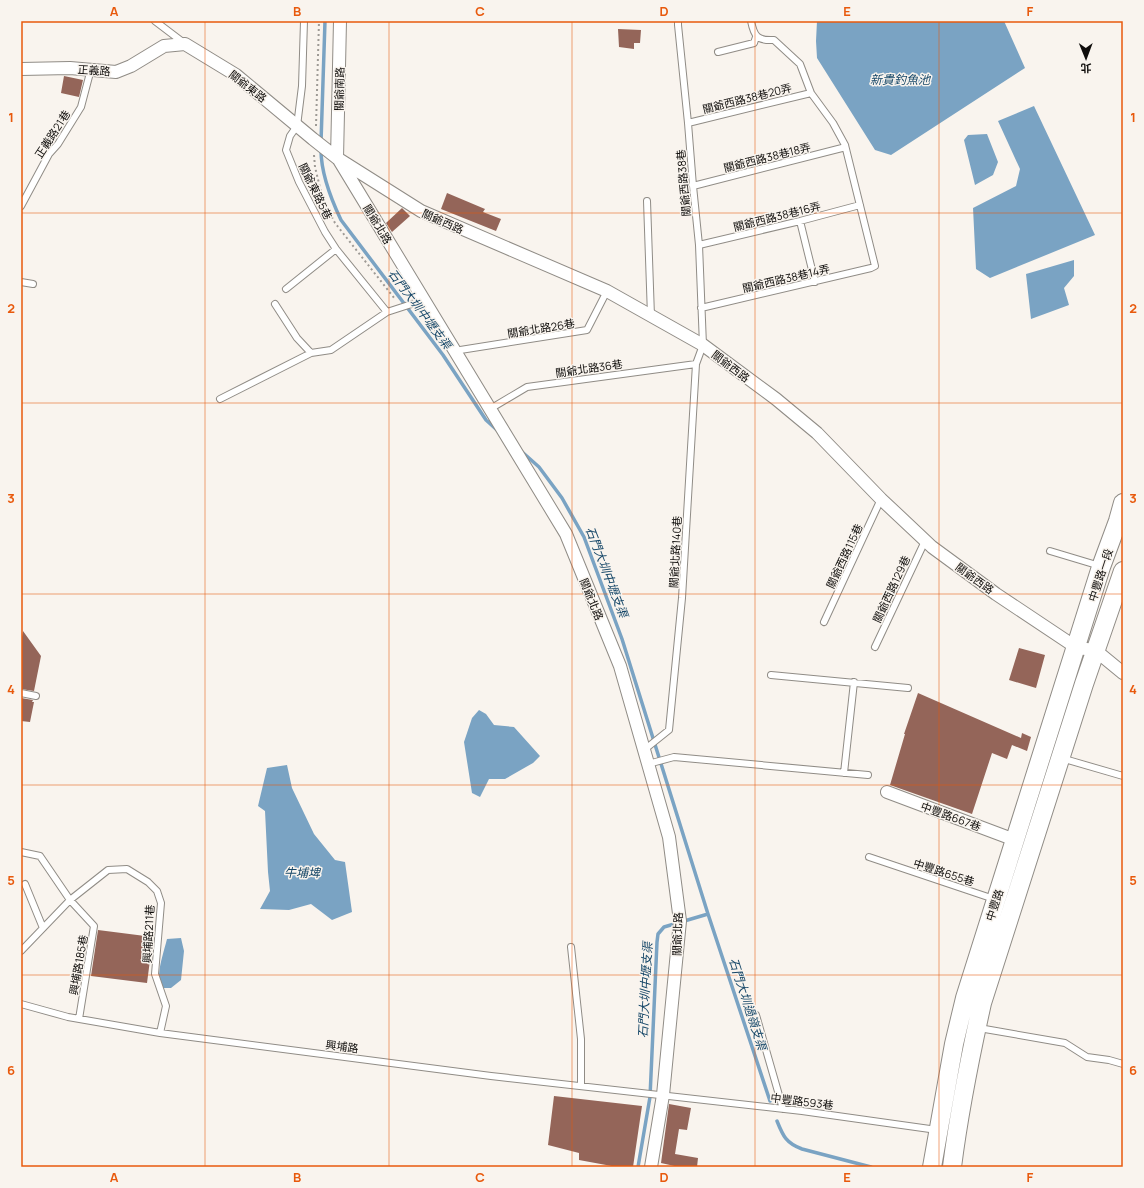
<svg xmlns="http://www.w3.org/2000/svg" width="1144" height="1188" font-family="Manrope,'Noto Sans TC',sans-serif">
<style>
.water{fill:#7aa3c3}
.lines{fill:none;stroke-linecap:round;stroke-linejoin:round}
.stream{stroke:#7aa3c3;stroke-width:3.5}
.building{fill:#946559}
.lane-casing{stroke:#908c86;stroke-width:8}
.street-casing{stroke:#908c86;stroke-width:14}
.secondary-casing{stroke:#908c86;stroke-width:20}
.path{stroke:#9e9a95;stroke-width:2;stroke-dasharray:2 3;stroke-linecap:butt}
.lane{stroke:#fff;stroke-width:6}
.street{stroke:#fff;stroke-width:12}
.secondary{stroke:#fff;stroke-width:18}
.grid{fill:none;stroke:#e8590c;stroke-width:1;stroke-opacity:0.55}
.labels{text-anchor:middle;dominant-baseline:central;stroke-width:3;stroke-linejoin:round;paint-order:stroke}
.street-label{font-size:11px;fill:#0f0d0b;stroke:#f9f4ee}
.water-label{font-size:12px;font-style:italic;fill:#164768;stroke:#f9f4ee}
.neatline{fill:none;stroke:#e8590c;stroke-width:1.5}
.grid-label{font-size:13px;text-anchor:middle;font-weight:bold;fill:#e8590c}
</style>
<rect width="100%" height="100%" fill="#f9f4ee"/>
<path class="water" d="M 817,21 L 1004,21 L 1025,68 L 891,155 L 875,150 L 817,58 L 816,41 Z
M 1034,106 L 1095,235 L 990,278 L 976,269 L 973,208 L 1016,186 L 1020,169 L 998,121 Z
M 987,134 L 998,162 L 993,175 L 975,185 L 964,140 L 968,135 Z
M 1074,260 L 1074,276 L 1064,288 L 1069,305 L 1031,319 L 1026,274 Z
M 479,710 L 486,714 L 494,725 L 514,727 L 540,756 L 533,763 L 505,779 L 489,779 L 480,797 L 472,793 L 464,742 L 472,718 Z
M 287,765 L 292,788 L 314,834 L 335,860 L 345,862 L 352,912 L 332,920 L 311,904 L 289,910 L 260,909 L 270,891 L 268,872 L 265,811 L 258,806 L 267,768 Z
M 181,938 L 184,951 L 181,980 L 171,988 L 162,988 C 162,983 159,979 159,975 C 160,962 164,951 167,939 Z"/>
<g class="lines">
<path class="stream" d="M 321,142 L 325,21
M 321,150 C 321,174 331,199 341,220 L 443,355 L 486,420 L 497,430
M 521,451 L 539,467 L 562,498 L 584,537 L 622,639 L 708,914 L 770,1101
M 777,1121 C 783,1136 786,1143 802,1149 L 871,1167
M 638,1167 L 650,1097 L 657,942 L 658,934 L 664,927 L 708,914"/>
</g>
<path class="building" d="M 618,29 L 641,30 L 640,43 L 634,43 L 634,49 L 619,47 Z
M 64,76 L 83,80 L 79,97 L 61,93 Z
M 447,193 L 485,209 L 483,212 L 501,219 L 496,231 L 441,209 Z
M 402,208 L 410,216 L 392,232 L 386,223 Z
M 23,631 L 41,656 L 34,691 L 21,689 L 21,643 Z
M 1019,648 L 1045,655 L 1036,688 L 1009,680 Z
M 918,693 L 1021,738 L 1022,733 L 1031,737 L 1027,751 L 1012,745 L 1007,759 L 992,753 L 972,814 L 890,785 L 905,734 L 904,734 Z
M 21,698 L 33,700 L 32,702 L 34,702 L 30,722 L 21,721 Z
M 98,930 L 153,937 L 147,983 L 91,976 Z
M 554,1096 L 642,1106 L 633,1167 L 617,1167 L 579,1160 L 579,1153 L 548,1145 Z
M 669,1104 L 691,1108 L 687,1130 L 679,1129 L 675,1154 L 698,1158 L 697,1167 L 679,1167 L 661,1163 Z"/>
<g class="lines">
<g class="lane-casing">
<path id="lane" d="M 155,21 L 184,43
M 304,21 L 302,86 L 297,126 L 290,136 L 286,150 L 299,182 L 325,232 L 336,249 L 387,312 L 424,300
M 718,52 L 754,43 L 756,37
M 688,123 L 811,93
M 693,186 L 842,148 L 845,145
M 647,201 L 651,316
M 21,206 L 49,154 L 58,144 L 81,107 L 91,69
M 800,221 L 815,282
M 699,245 L 800,221 L 860,205
M 21,282 L 33,284
M 286,289 L 336,249
M 275,304 L 297,338 L 311,353 L 331,350 L 387,312
M 701,308 L 871,268 L 875,266 L 845,145 L 833,123 L 811,93 L 800,64 L 774,40 C 757,41 754,36 751,21
M 454,351 L 587,330 L 607,291
M 220,399 L 311,353
M 490,409 L 527,387 L 696,364
M 1050,551 L 1100,566
M 824,622 L 881,499
M 875,647 L 925,541
M 771,675 L 908,688
M 21,693 L 36,696
M 644,750 L 669,730 L 682,598 L 696,364 L 703,345 L 699,245 L 693,186 L 688,123 L 678,25 L 678,21
M 1061,758 L 1123,776
M 648,764 L 674,757 L 868,775
M 844,773 L 854,682
M 21,852 L 40,856 L 70,900 L 21,951
M 869,857 L 994,899
M 25,884 L 43,928
M 571,947 L 581,1039 L 581,1086
M 21,1004 L 68,1017 L 160,1033 L 491,1076 L 802,1111 L 937,1130
M 756,1015 L 783,1109
M 79,1019 L 94,926 L 70,900 L 108,870 L 127,869 L 148,882 L 157,891 L 161,903 L 155,974 L 166,1006 L 160,1033
M 979,1028 L 1065,1043 L 1087,1057 L 1109,1060 L 1123,1064"/>
</g>
<g class="street-casing">
<path id="street" d="M 21,69 L 70,68 L 116,72 L 131,66 L 164,46 L 185,44 L 236,75 L 313,139 L 337,158 L 421,211 L 607,291 L 703,345 L 776,399 L 817,433 L 881,499 L 932,547 L 996,594 L 1077,648 L 1095,650 L 1123,673
M 337,158 L 340,21
M 339,160 L 566,534 L 620,666 L 669,837 L 680,921 L 663,1095 L 651,1167
M 887,792 L 1015,840"/>
</g>
<g class="secondary-casing">
<path id="secondary" d="M 932,1167 L 954,1044 L 965,998 L 1101,567 L 1118,521 L 1123,503
M 952,1167 C 959,1112 970,1057 982,1003 L 1084,684 L 1123,571"/>
</g>
<path class="path" d="M 316,126 L 319,21
M 314,155 L 315,167 L 323,200 L 335,223 L 395,299"/>
<use href="#lane" class="lane"/>
<use href="#street" class="street"/>
<use href="#secondary" class="secondary"/>
</g>
<path class="grid" d="M 205,21 L 205,1167M 389,21 L 389,1167M 572,21 L 572,1167M 755,21 L 755,1167M 939,21 L 939,1167M 21,213 L 1123,213M 21,403 L 1123,403M 21,594 L 1123,594M 21,785 L 1123,785M 21,975 L 1123,975"/>
<g class="labels">
<g class="street-label">
<text transform="translate(94 70) rotate(4)">正義路</text>
<text transform="translate(248 86) rotate(38)">關爺東路</text>
<text transform="translate(339 89) rotate(-89)">關爺南路</text>
<text transform="translate(747 98) rotate(-14)">關爺西路38巷20弄</text>
<text transform="translate(52 134) rotate(-57)">正義路21巷</text>
<text transform="translate(767 157) rotate(-14)">關爺西路38巷18弄</text>
<text transform="translate(683 183) rotate(-95)">關爺西路38巷</text>
<text transform="translate(316 191) rotate(64)">關爺東路5巷</text>
<text transform="translate(777 216) rotate(-14)">關爺西路38巷16弄</text>
<text transform="translate(443 221) rotate(24)">關爺西路</text>
<text transform="translate(378 224) rotate(59)">關爺北路</text>
<text transform="translate(786 278) rotate(-13)">關爺西路38巷14弄</text>
<text transform="translate(541 328) rotate(-9)">關爺北路26巷</text>
<text transform="translate(731 366) rotate(37)">關爺西路</text>
<text transform="translate(589 368) rotate(-8)">關爺北路36巷</text>
<text transform="translate(675 552) rotate(-87)">關爺北路140巷</text>
<text transform="translate(844 556) rotate(-65)">關爺西路115巷</text>
<text transform="translate(1100 575) rotate(-72)">中豐路一段</text>
<text transform="translate(975 578) rotate(36)">關爺西路</text>
<text transform="translate(891 589) rotate(-65)">關爺西路129巷</text>
<text transform="translate(592 599) rotate(68)">關爺北路</text>
<text transform="translate(951 816) rotate(20)">中豐路667巷</text>
<text transform="translate(944 872) rotate(18)">中豐路655巷</text>
<text transform="translate(994 905) rotate(-72)">中豐路</text>
<text transform="translate(148 934) rotate(-87)">興埔路211巷</text>
<text transform="translate(677 934) rotate(-88)">關爺北路</text>
<text transform="translate(78 965) rotate(-80)">興埔路185巷</text>
<text transform="translate(342 1046) rotate(7)">興埔路</text>
<text transform="translate(802 1101) rotate(7)">中豐路593巷</text>
</g>
<g class="water-label">
<text x="900" y="79">新貴釣魚池</text>
<text transform="translate(420 309) rotate(53)">石門大圳中壢支渠</text>
<text transform="translate(607 572) rotate(69)">石門大圳中壢支渠</text>
<text x="302" y="872">牛埔埤</text>
<text transform="translate(645 990) rotate(-87)">石門大圳中壢支渠</text>
<text transform="translate(748 1004) rotate(72)">石門大圳過嶺支渠</text>
</g>
</g>
<rect width="1144" height="1188" fill="none" stroke="#f9f4ee" stroke-width="44"/>
<g transform="translate(1086 58) rotate(179)" stroke="#f9f4ee" stroke-width="3" paint-order="stroke">
<path d="M0-3L7 15L0 10L-7 15Z" fill="#0f0d0b"/>
<text y="-6" font-size="11" font-weight="bold" text-anchor="middle" fill="#0f0d0b">北</text>
</g>
<rect x="22" y="22" width="1100" height="1144" class="neatline"/>
<g class="grid-label">
<text x="114" y="16">A</text>
<text x="297" y="16">B</text>
<text x="480" y="16">C</text>
<text x="664" y="16">D</text>
<text x="847" y="16">E</text>
<text x="1030" y="16">F</text>
<text x="11" y="122">1</text>
<text x="1133" y="122">1</text>
<text x="11" y="313">2</text>
<text x="1133" y="313">2</text>
<text x="11" y="503">3</text>
<text x="1133" y="503">3</text>
<text x="11" y="694">4</text>
<text x="1133" y="694">4</text>
<text x="11" y="885">5</text>
<text x="1133" y="885">5</text>
<text x="11" y="1075">6</text>
<text x="1133" y="1075">6</text>
<text x="114" y="1182">A</text>
<text x="297" y="1182">B</text>
<text x="480" y="1182">C</text>
<text x="664" y="1182">D</text>
<text x="847" y="1182">E</text>
<text x="1030" y="1182">F</text>
</g>
</svg>
